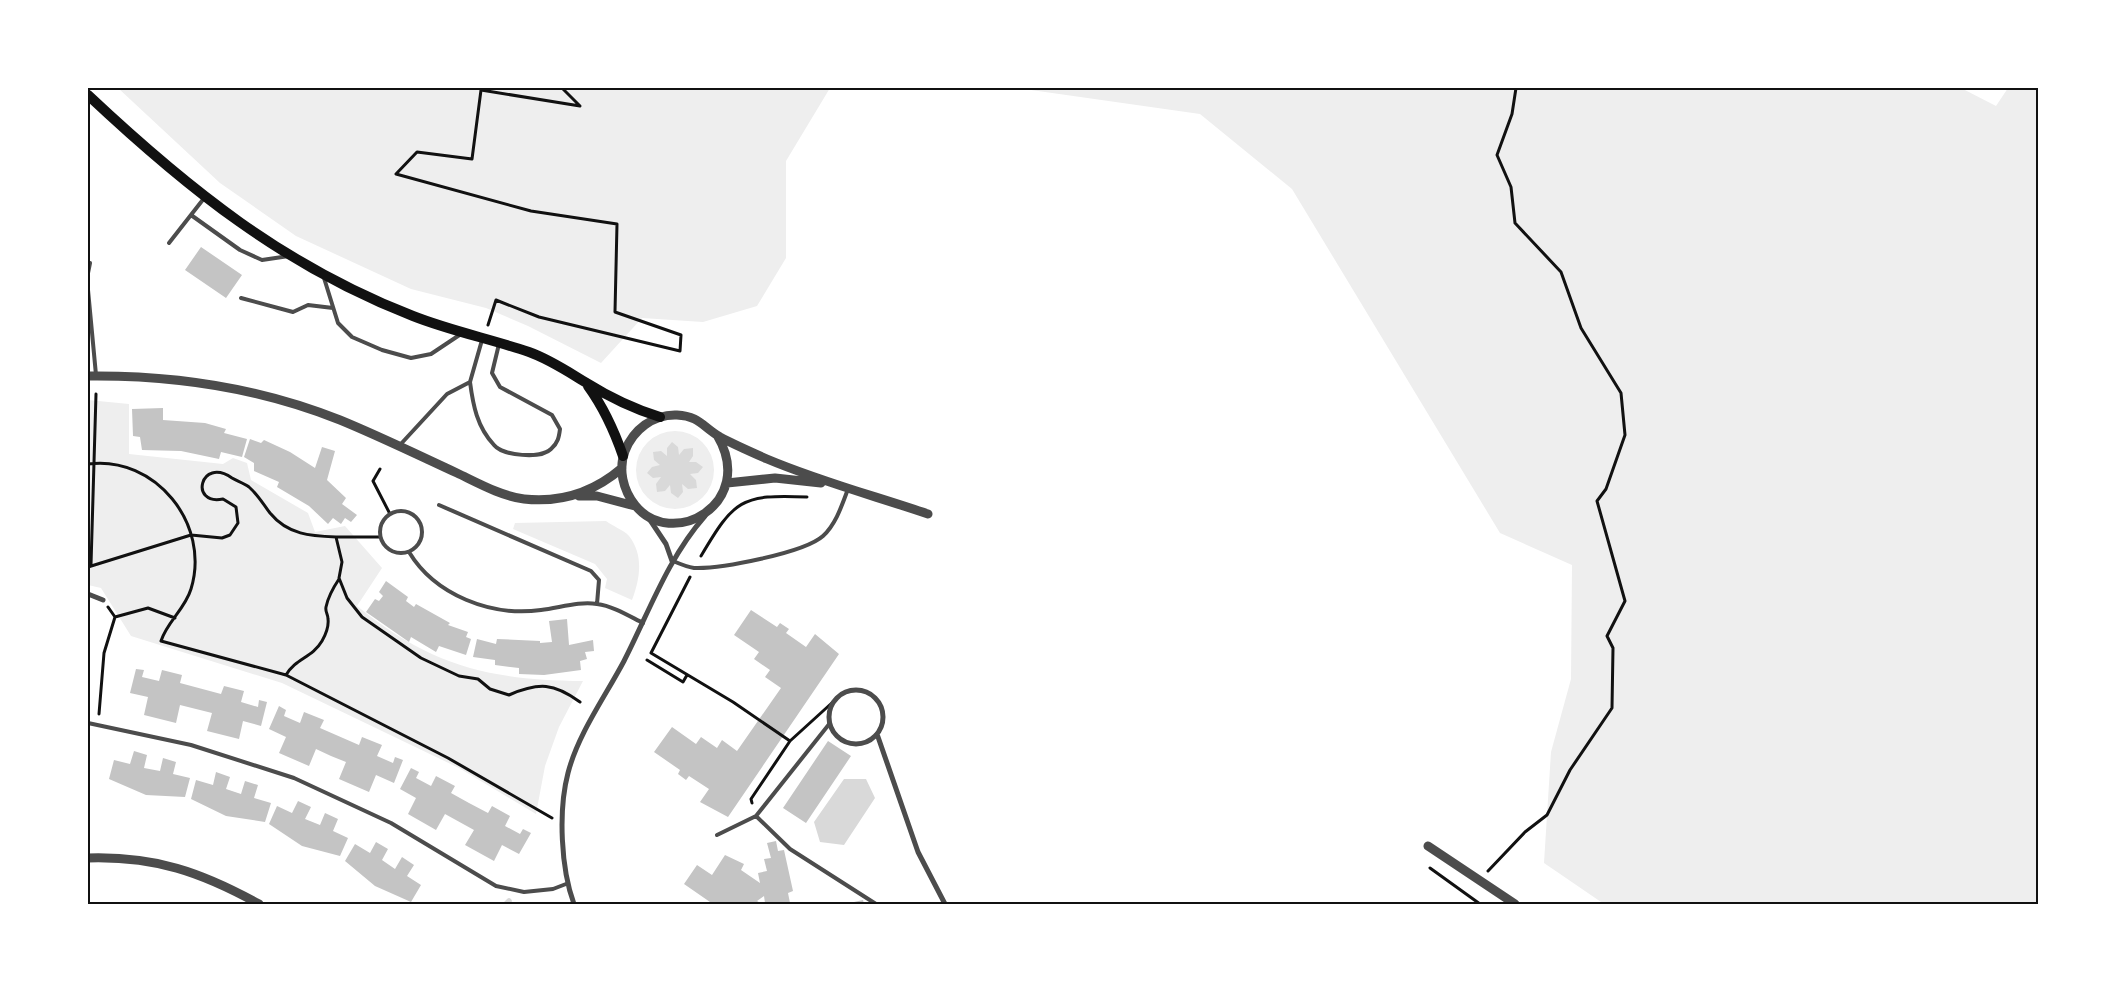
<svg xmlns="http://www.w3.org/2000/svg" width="2126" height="992" font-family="Barlow,sans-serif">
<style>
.green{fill:#eee}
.water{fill:#d9d9d9}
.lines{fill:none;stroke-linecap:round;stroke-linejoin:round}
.stream{stroke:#d9d9d9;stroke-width:5.5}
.building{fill:#c4c4c4}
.path{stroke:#111;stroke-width:3}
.service{stroke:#4c4c4c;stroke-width:4}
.minor{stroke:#4c4c4c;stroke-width:5}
.tertiary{stroke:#4c4c4c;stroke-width:9}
.secondary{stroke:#111;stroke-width:10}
.neatline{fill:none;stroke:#111;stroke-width:2}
</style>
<rect width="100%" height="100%" fill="#fff"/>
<path class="green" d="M 118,88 L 830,88 L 786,161 L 786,258 L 757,306 L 703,322 L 642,318 L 601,363 L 528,326 L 486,308 L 411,289 L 296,236 L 220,183 Z
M 1017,88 L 1961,88 L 1996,106 L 2008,88 L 2038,88 L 2038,904 L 1604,904 L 1544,863 L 1551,752 L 1571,679 L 1572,565 L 1500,533 L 1292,189 L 1200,114 Z
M 88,400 L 129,404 L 129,454 L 223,464 L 233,458 L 247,463 L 251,480 L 308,513 L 315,532 L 345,526 L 382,568 L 357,606 C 431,666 488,680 583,681 L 559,727 L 545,766 L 536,814 L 459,768 L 282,683 L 131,636 L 101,588 L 88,585 Z
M636 470a39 39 0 1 1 78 0a39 39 0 1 1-78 0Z
M 606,521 C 612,526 624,530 629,536 C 644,555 640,579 632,600 L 605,588 L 607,579 L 595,564 L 513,529 L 515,523 Z"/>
<path class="water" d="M 672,442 L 678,447 L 679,455 L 684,449 L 693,448 L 693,456 L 689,462 L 696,462 L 703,467 L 698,473 L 690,474 L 696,480 L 697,488 L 688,489 L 682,484 L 683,492 L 678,498 L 671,493 L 670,485 L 665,491 L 657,492 L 656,484 L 661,477 L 653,478 L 647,473 L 652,467 L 660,465 L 654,460 L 653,452 L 661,451 L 667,456 L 667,448 Z
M 844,779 L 866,779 L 875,798 L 844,845 L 820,842 L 814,822 Z"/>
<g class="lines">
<path class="stream" d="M 506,904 L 509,901"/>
</g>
<path class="building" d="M 201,247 L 242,275 L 226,298 L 185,270 Z
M 163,408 L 163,420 L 205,423 L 226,429 L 224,433 L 247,439 L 242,457 L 221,452 L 219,459 L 181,451 L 142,450 L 140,437 L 133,436 L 132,409 Z
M 250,439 L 261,443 L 264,440 L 290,452 L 315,468 L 322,447 L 335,451 L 327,480 L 346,498 L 342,504 L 357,515 L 351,522 L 345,518 L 341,524 L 333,518 L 328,524 L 309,506 L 277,487 L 279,482 L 254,471 L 254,463 L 244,457 Z
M 386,581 L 408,597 L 406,601 L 414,607 L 416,604 L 450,623 L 448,625 L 468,632 L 466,637 L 471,639 L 466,655 L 439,646 L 436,652 L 411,637 L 409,642 L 366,612 L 375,599 L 379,601 L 383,596 L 379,592 Z
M 751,610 L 777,627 L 780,623 L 789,629 L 786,633 L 806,647 L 815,634 L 839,654 L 728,817 L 700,802 L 709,789 L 689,776 L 686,780 L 678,774 L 680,770 L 654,752 L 672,727 L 696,744 L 701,737 L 717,748 L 722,740 L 737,751 L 781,688 L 765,677 L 770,670 L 754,659 L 759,652 L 734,635 Z
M 567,619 L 569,645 L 593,640 L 594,651 L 585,652 L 587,659 L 580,661 L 581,670 L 544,675 L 519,674 L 519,668 L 495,665 L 495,660 L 473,657 L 477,639 L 496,644 L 497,639 L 540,641 L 540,643 L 552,642 L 549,621 Z
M 136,669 L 144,670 L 142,677 L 159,681 L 162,670 L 182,675 L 180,683 L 221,694 L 224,686 L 244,691 L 241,702 L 258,707 L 259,700 L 267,702 L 261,726 L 243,721 L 239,739 L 207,731 L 212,713 L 180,705 L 176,723 L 144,715 L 148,697 L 130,693 Z
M 279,706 L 286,710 L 284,716 L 300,723 L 304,712 L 324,720 L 320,728 L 359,745 L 362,737 L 382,745 L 377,756 L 393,763 L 395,757 L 403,760 L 394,783 L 376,775 L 369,792 L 339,779 L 346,762 L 331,756 L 316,749 L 309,766 L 279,753 L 286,737 L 269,729 Z
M 828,741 L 851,756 L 806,823 L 783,808 Z
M 134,751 L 147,755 L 144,768 L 160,771 L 163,758 L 176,762 L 173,774 L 190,778 L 185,797 L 146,795 L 109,779 L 114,760 L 130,764 Z
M 411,768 L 419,772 L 416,778 L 431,786 L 436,776 L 455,786 L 451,793 L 469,803 L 488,813 L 492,806 L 510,816 L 505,826 L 520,834 L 523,829 L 531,833 L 519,854 L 502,845 L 494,861 L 465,845 L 474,830 L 445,814 L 436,830 L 408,814 L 416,798 L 400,789 Z
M 216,772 L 230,777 L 226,789 L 241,794 L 245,781 L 258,785 L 254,798 L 271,803 L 265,822 L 226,816 L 191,799 L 196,780 L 213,785 Z
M 298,801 L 311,807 L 305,819 L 320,825 L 325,813 L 338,819 L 333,831 L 348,838 L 340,856 L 302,846 L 269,824 L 277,806 L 292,813 Z
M 776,841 L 778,851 L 784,850 L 793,891 L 788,893 L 790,903 L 771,904 L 770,902 L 765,903 L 764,896 L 757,901 L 762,904 L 708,904 L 710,902 L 684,884 L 697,865 L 712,875 L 725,855 L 744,864 L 741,870 L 760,883 L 758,873 L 767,871 L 764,859 L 771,858 L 767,843 Z
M 376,842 L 388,849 L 382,860 L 395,869 L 402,857 L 414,865 L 407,876 L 421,885 L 411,902 L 375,886 L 345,861 L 355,844 L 370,853 Z
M 863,900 L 864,904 L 855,904 L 854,902 Z"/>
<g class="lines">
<path class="path" d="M 488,325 L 496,300 L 539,317 L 680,351 L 681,335 L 615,312 L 617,224 L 531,211 L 396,174 L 417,152 L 472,159 L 481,90 L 580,106 L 562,88
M 88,464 C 155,455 211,524 191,589 C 185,609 167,622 161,641 L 286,675 L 448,758 L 552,818
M 380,469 L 373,481 L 390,514
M 336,537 L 380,537
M 701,556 C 734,500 741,494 807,497
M 91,565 L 96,394
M 88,567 L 191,535 L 222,538 L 230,535 L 238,523 L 236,507 L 223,499 C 189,506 200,456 232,478 C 237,481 244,483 249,487 C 258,495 263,504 270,513 C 288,535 311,536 336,537 L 342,562 L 339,578 L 347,598 L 362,617 L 421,658 L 459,676 L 478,679 L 490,689 L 509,695 C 539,682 554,683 580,702
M 690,577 L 651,653 L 733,702 L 790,741 L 751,799 L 752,803
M 115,617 L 148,608 L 175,618
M 647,660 L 683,682 L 687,675
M 286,675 C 296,658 312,658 322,641 C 326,634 329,627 328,619 C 328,614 325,612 326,607 C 328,597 333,588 339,579
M 99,714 L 104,653 L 115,617 L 108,607
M 790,741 L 834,701
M 1430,868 L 1480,904
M 1488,871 L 1525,832 L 1547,815 L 1570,770 L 1612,708 L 1613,648 L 1607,636 L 1625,601 L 1597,501 L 1606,489 L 1625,435 L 1621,393 L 1581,328 L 1561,272 L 1515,223 L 1511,187 L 1497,155 L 1512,114 L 1516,88"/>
<path class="service" d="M 191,215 L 240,250 L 262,260 L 289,256
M 169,243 L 205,197
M 88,273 L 90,263
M 324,278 L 338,323 L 352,337 L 382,350 L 411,358 L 431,354 L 461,334
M 88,290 L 96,375
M 241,298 L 293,312 L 308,305 L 333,308
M 470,382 C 473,405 477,427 494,445 C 503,456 541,459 551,449 C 558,443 559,437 560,429 L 552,415 L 500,387 L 492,373 L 499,344
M 399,446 L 447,394 L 470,382 L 482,340
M 439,505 L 591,571 L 599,580 L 597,604
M380 532a21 21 0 1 1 42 0a21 21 0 1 1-42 0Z
M 409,552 C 435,595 491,617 541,610 C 559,608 579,601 597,604 C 613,606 629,616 643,623
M 673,561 C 680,564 687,567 694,568 C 720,569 804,553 823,536 C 836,524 842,505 848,489
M 88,723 L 191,745 L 294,778 L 391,823 L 496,886 L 524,892 L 553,889 L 566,884
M 830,723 L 756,816 L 790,849 L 876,904
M 717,835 L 756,816"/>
<path class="minor" d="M 650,520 L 666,544 L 672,561
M 88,594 L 103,600
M829 717a27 27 0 1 1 54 0a27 27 0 1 1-54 0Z
M 877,734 L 918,852 L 945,904
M 574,904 C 561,869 558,811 568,773 C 578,734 605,697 624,661 C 649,612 668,558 705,516"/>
<path class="tertiary" d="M 88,376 C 173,375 260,388 340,420 C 379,436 418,455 457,473 C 478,483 501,496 524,499 C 561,503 594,492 622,468
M 717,435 C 758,504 671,551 635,505 C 623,490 618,469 625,451 C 633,430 653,414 677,415 C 699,416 703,427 720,437 C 735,445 751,452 767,459 C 819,481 875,496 928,514
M 727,483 L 775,478 L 821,483
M 579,496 L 597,496 L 635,506
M 1428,846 L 1515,904
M 88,858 C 155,856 201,872 259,904"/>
<path class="secondary" d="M 88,95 C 188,189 284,266 413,316 C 451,331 491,339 529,352 C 549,359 567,371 585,382 C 609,397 634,409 660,417
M 588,386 C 604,408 614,430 623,456"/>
</g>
<rect width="2126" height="992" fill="none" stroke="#ffffff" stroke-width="178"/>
<rect x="89" y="89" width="1948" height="814" class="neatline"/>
</svg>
